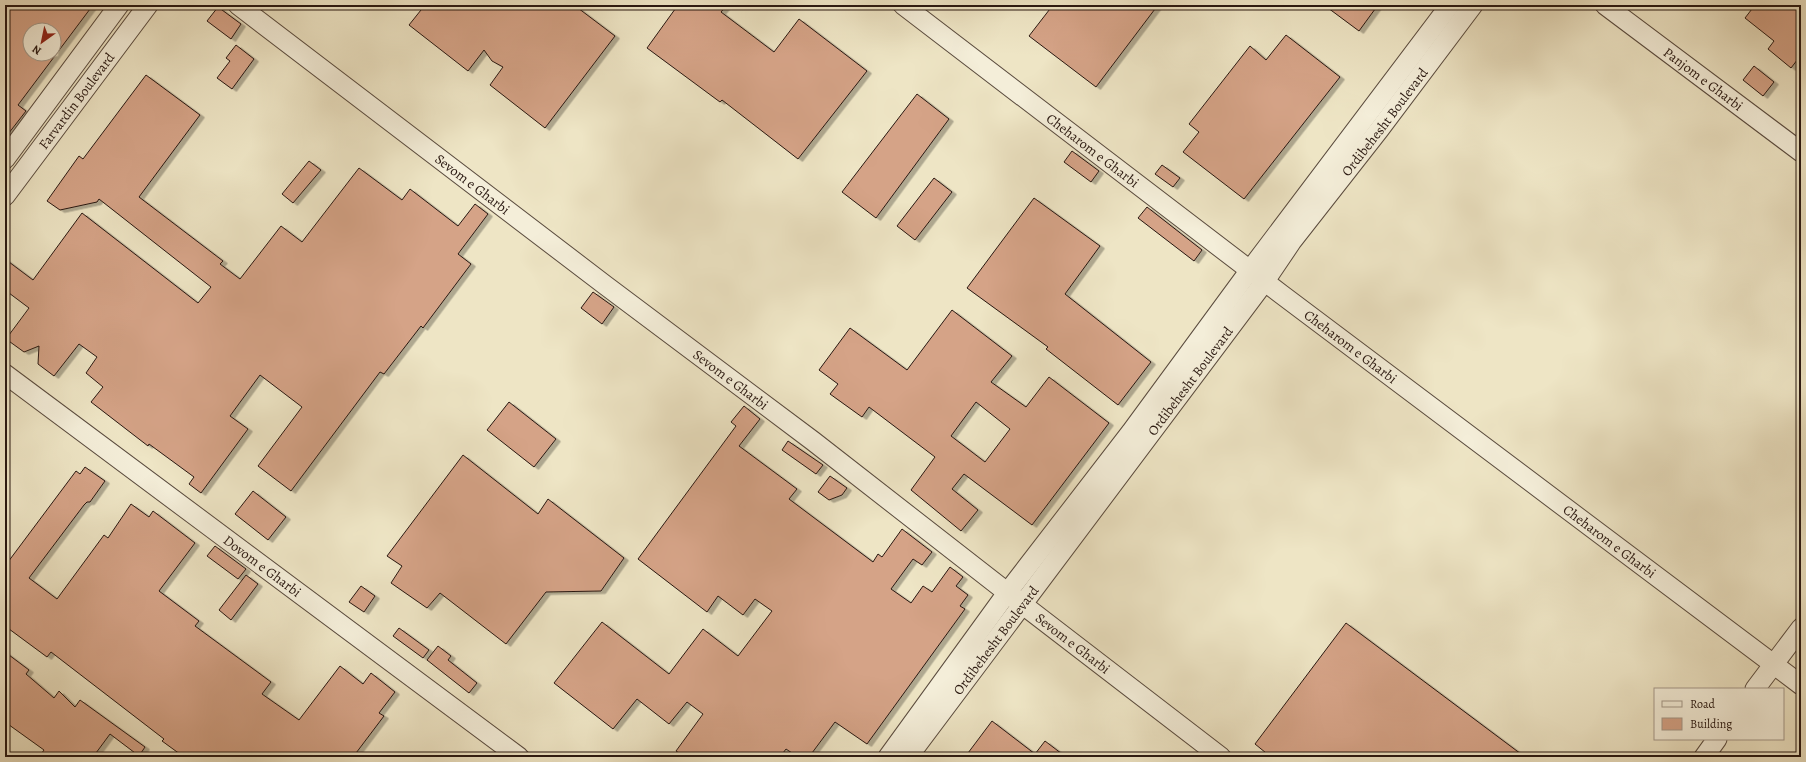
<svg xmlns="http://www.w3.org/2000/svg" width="1806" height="762" font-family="Alegreya,serif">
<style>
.building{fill:#d5a387;stroke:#291811;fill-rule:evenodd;filter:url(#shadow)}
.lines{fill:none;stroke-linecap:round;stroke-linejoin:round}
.minor-casing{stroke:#5a4b3e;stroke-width:21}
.minor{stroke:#f4eed9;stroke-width:19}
.labels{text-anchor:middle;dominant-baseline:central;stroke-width:4;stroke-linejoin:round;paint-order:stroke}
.street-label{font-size:14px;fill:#291811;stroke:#f4eed9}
</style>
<defs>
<filter id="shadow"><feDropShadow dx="4.5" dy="2.5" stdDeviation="0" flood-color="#0004"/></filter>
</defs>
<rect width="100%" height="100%" fill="#eee5c5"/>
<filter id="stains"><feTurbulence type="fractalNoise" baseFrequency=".005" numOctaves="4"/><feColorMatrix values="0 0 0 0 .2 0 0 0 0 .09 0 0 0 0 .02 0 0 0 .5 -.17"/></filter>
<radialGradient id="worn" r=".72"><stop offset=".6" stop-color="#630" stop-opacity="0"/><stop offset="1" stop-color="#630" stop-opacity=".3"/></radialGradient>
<path class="building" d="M 5,5 L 93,5 L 18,105 L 26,111 L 5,138 ZM 30,30 L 54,30 L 54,54 L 30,54 Z
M 425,5 L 574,5 L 615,36 L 545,128 L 490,85 L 503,67 L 492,61 L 484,50 L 468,71 L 409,25 Z
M 678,5 L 727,5 L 721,12 L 774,52 L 799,19 L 867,71 L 798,159 L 722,100 L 720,102 L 647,48 Z
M 1053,5 L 1158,5 L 1096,87 L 1029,36 Z
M 1324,5 L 1378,5 L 1359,31 Z
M 1755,5 L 1801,5 L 1801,55 L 1791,68 L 1768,49 L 1774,41 L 1745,18 Z
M 218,7 L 241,24 L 231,39 L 207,21 Z
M 1286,35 L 1340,77 L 1244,199 L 1183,152 L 1199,132 L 1189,124 L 1250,46 L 1266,60 Z
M 236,45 L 254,59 L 232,89 L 217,78 L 230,61 L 226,58 Z
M 1754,66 L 1774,82 L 1763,96 L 1743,80 Z
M 146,75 L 200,115 L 139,197 L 223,261 L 220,264 L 240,279 L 281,226 L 302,242 L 359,168 L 402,200 L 410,189 L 458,226 L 475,204 L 488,214 L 458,254 L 471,264 L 423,328 L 421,326 L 384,374 L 380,372 L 291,491 L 258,466 L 302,407 L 260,375 L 230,416 L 248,429 L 201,493 L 189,484 L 194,477 L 149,444 L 148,446 L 91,402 L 103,387 L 86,373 L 97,357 L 79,344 L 54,376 L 38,364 L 39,346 L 24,352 L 6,339 L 29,308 L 5,290 L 5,259 L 33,280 L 82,213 L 198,303 L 211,287 L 99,199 L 97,202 L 60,210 L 47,201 L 79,156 L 83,159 Z
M 917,94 L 949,119 L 876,218 L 842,192 Z
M 1072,151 L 1099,171 L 1091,182 L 1064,162 Z
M 309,161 L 321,170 L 293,203 L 282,194 Z
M 1162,165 L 1180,178 L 1173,187 L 1155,174 Z
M 934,178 L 952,192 L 915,240 L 897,226 Z
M 1034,198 L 1100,246 L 1065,294 L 1151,362 L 1118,405 L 1046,349 L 1048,347 L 967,288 Z
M 1147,207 L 1202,250 L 1194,261 L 1138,218 Z
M 593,292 L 614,307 L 602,324 L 581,308 Z
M 952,310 L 1012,356 L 991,382 L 1026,407 L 1049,377 L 1109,423 L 1032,525 L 964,474 L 952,489 L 978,510 L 961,531 L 911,490 L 935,457 L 869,407 L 862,417 L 830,394 L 838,384 L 819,370 L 850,328 L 907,370 ZM 976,402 L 1010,429 L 985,462 L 951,436 Z
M 509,402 L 556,439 L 534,467 L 487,430 Z
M 744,406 L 760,419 L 739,446 L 797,489 L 789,499 L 873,562 L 878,554 L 882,557 L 902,529 L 932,552 L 922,565 L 913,559 L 891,589 L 911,603 L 923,586 L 932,592 L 950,567 L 963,577 L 956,586 L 968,595 L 960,606 L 965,609 L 867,744 L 835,722 L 809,757 L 798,757 L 786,749 L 780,757 L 685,757 L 676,751 L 703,714 L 687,702 L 669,724 L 637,699 L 613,729 L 554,683 L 602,622 L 669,674 L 703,629 L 738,656 L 772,611 L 755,599 L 743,615 L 718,596 L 707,612 L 638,559 L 736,426 L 731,422 Z
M 788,441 L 823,465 L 816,474 L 782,450 Z
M 463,455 L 538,514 L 548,499 L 624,558 L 601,591 L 546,592 L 506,644 L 440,593 L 427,608 L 391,583 L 402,566 L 387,556 Z
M 85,467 L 105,481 L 90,502 L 87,502 L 84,505 L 29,578 L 57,599 L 104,535 L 108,538 L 131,504 L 149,517 L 153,511 L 195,543 L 159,591 L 199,621 L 195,626 L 271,682 L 262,694 L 299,720 L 340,666 L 363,684 L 371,673 L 395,692 L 379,713 L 384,716 L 353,757 L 184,757 L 162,741 L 164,739 L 51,652 L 47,657 L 5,626 L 5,566 L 76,471 L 80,474 Z
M 830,476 L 847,488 L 842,495 L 829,500 L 818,492 Z
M 253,491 L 286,517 L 268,540 L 235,514 Z
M 215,546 L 246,569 L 238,579 L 207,556 Z
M 246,575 L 258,584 L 231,620 L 219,610 Z
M 361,586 L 375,596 L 364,612 L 349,602 Z
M 1346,623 L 1525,757 L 1271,757 L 1255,744 Z
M 399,628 L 429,650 L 423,658 L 393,636 Z
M 438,646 L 451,656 L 448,660 L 477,683 L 469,693 L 427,660 Z
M 5,652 L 29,670 L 26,674 L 54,698 L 59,691 L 75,707 L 80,700 L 145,747 L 139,756 L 110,734 L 93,757 L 39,757 L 44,750 L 5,722 Z
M 992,721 L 1035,754 L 1045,741 L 1066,757 L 965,757 Z"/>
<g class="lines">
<g class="minor-casing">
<g id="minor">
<path id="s1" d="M 238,5 L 605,285 L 813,441 L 1022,604 L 1221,757"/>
<path id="s2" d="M 903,5 L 1281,294 L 1801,685"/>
<path id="s3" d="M 1605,5 L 1801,152"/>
<path d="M 5,159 L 119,5"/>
<path id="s4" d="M 5,196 L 148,5"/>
<path id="s5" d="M 5,374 L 519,757"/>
<path d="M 1755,689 L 1801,628"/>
<path d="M 888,757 L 1007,593 L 1131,432 L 1250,270 L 1450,5"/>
<path id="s6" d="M 908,757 L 1265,281 L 1292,241 L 1379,130 L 1473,5"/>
<path d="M 1704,757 L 1717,739"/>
</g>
</g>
<use href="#minor" class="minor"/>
</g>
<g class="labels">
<g class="street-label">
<text stroke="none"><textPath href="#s3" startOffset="123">Panjom e Gharbi</textPath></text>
<text stroke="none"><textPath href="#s4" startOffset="119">Farvardin Boulevard</textPath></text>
<text stroke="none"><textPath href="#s6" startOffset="794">Ordibehesht Boulevard</textPath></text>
<text stroke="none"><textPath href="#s2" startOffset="239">Cheharom e Gharbi</textPath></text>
<text stroke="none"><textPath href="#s1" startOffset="295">Sevom e Gharbi</textPath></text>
<text stroke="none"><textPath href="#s2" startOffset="563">Cheharom e Gharbi</textPath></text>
<text stroke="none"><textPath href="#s1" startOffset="619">Sevom e Gharbi</textPath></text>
<text stroke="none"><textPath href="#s6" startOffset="470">Ordibehesht Boulevard</textPath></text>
<text stroke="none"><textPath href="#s2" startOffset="887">Cheharom e Gharbi</textPath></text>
<text stroke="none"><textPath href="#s5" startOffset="321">Dovom e Gharbi</textPath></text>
<text stroke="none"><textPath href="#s6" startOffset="146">Ordibehesht Boulevard</textPath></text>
<text stroke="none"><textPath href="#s1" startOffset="1051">Sevom e Gharbi</textPath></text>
</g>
</g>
<rect width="1806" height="762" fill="none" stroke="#eee5c5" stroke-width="20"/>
<rect x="6" y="6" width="1794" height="750" fill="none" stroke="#291811" stroke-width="2"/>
<rect x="10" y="10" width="1786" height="742" fill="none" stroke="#291811"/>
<rect x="1654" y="688" width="130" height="52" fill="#f4eed9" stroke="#a39889"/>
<rect x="1662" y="701" width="20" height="6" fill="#f4eed9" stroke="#a39889"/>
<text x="1690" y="708" font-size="12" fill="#291811">Road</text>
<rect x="1662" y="718" width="20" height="12" fill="#d5a387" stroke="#a39889"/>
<text x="1690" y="728" font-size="12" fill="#291811">Building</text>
<g transform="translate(42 42) rotate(213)"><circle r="19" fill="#f4eed9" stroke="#a39889"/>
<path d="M0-3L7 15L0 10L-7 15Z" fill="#8f2418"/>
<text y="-6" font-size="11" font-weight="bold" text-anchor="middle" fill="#291811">N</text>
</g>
<rect width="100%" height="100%" filter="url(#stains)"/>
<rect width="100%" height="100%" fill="url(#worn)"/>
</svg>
